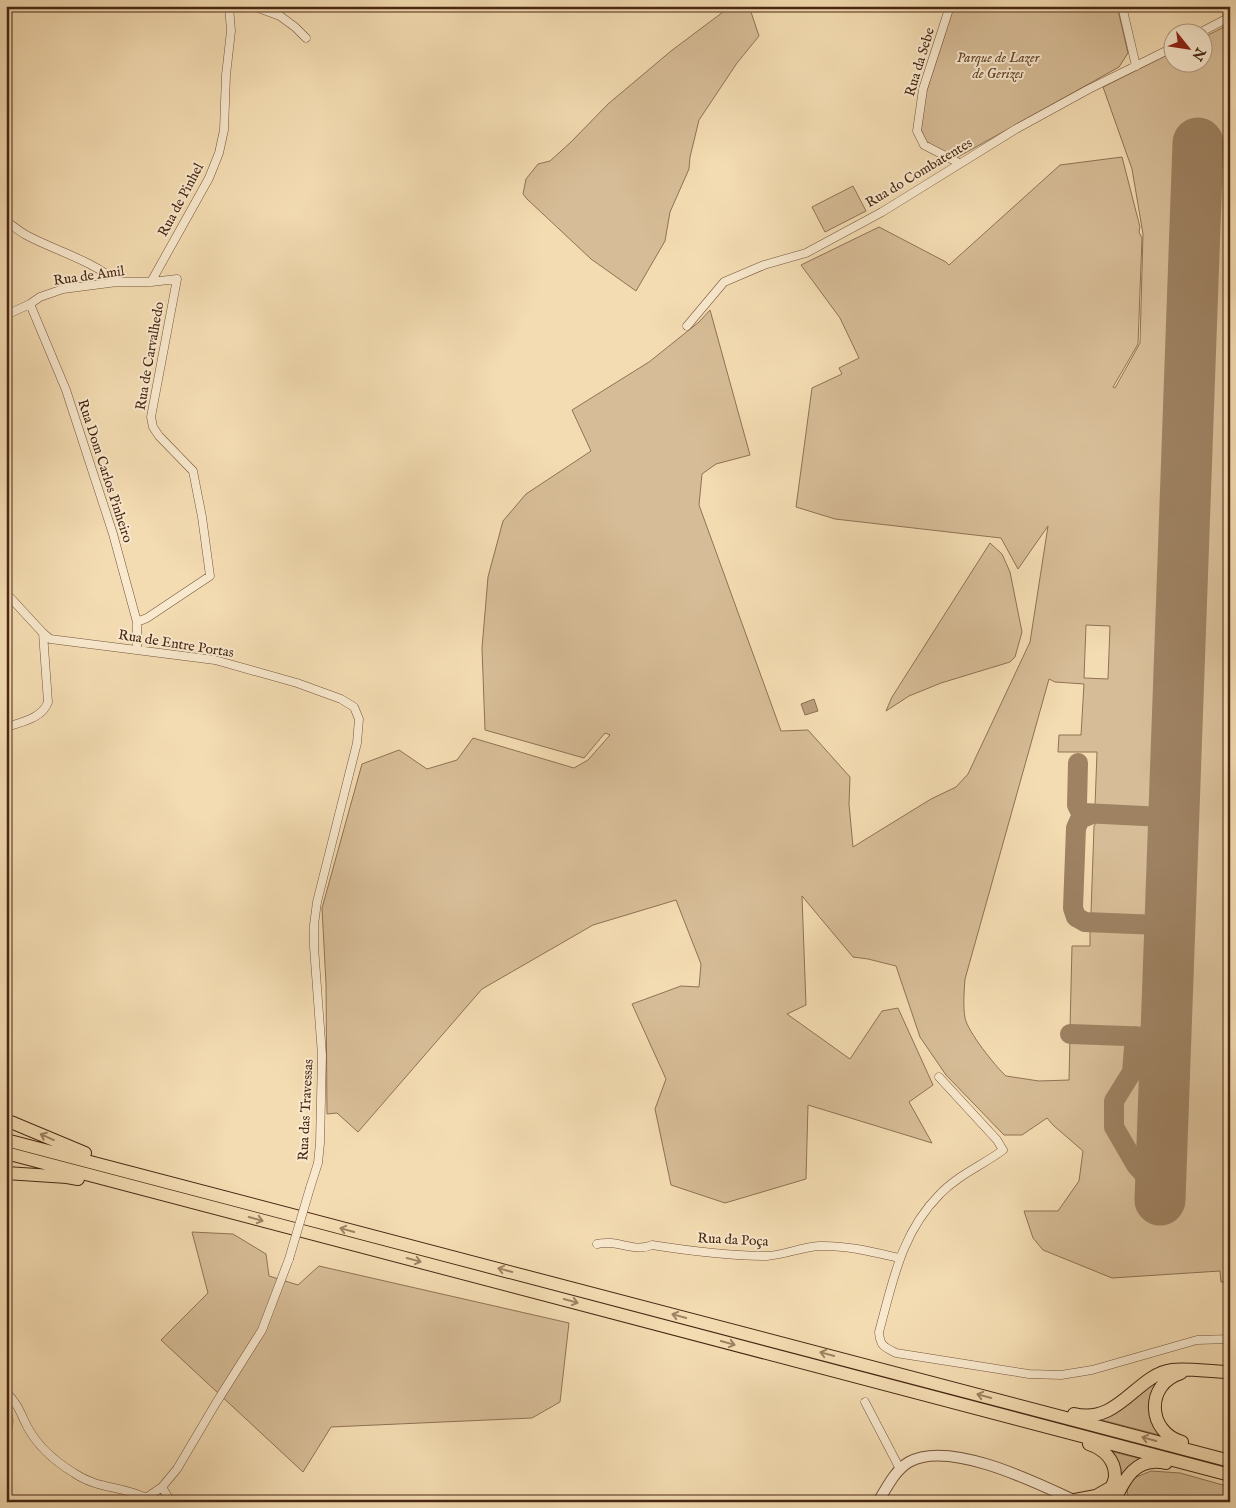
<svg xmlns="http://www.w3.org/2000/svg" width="1236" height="1508" font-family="'IM FELL English',serif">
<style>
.green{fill:#d7bd97;stroke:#907255;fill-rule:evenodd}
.water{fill:#ba9e7c;stroke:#8c6e52}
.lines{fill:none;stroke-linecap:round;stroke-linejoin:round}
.taxiway{stroke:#9e8262;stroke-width:20}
.runway{stroke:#9e8262;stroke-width:51}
.minor-casing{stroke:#73543b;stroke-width:9}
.tertiary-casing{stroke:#73543b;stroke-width:12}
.trunk-casing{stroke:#482713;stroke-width:14}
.minor{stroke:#f8e8cd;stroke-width:8}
.tertiary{stroke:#f8e8cd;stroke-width:10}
.trunk{stroke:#f4dcb2;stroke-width:12}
.minor-bridge-casing{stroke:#73543b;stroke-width:9;stroke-linecap:butt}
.minor-bridge{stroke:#f8e8cd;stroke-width:8}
.oneway{stroke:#9e8262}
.labels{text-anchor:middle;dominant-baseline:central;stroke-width:4;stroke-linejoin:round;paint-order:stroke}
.park-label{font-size:14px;font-style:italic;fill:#65452d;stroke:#f8e8cd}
.street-label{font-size:14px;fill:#482713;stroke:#f8e8cd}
</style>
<rect width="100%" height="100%" fill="#f4dcb2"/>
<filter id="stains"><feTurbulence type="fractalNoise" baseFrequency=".004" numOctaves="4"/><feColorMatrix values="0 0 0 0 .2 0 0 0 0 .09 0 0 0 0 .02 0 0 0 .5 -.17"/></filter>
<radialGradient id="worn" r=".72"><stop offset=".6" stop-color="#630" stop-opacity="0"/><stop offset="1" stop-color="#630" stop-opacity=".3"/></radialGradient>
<path class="green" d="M 731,6 L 749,6 L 759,36 L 737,63 L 699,120 L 690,157 L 689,169 L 670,212 L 665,241 L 636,291 L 591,259 L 527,199 L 523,194 L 526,179 L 538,164 L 550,161 L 571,142 L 608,104 L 671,51 Z
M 954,6 L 1117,6 L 1128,53 L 1119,67 L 958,157 L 927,145 L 921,129 L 925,96 Z
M 1228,25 L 1230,25 L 1230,967 L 1227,1013 L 1230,1016 L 1230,1282 L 1221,1282 L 1220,1271 L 1112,1278 L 1043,1250 L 1033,1238 L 1024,1211 L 1058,1211 L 1079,1181 L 1083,1151 L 1053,1125 L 1047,1118 L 1022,1135 L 1004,1135 L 946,1075 L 920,1037 L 896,966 L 868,959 L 853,957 L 802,896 L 806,1005 L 787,1014 L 850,1059 L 882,1011 L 898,1008 L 933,1085 L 909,1102 L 932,1143 L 808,1105 L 806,1179 L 725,1203 L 671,1185 L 655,1109 L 666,1079 L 632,1004 L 681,986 L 699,987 L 701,964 L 676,900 L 593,925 L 482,989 L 358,1132 L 337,1113 L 327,1114 L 326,984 L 322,908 L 362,764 L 399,750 L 427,769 L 457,760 L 473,738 L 574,768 L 588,760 L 610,735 L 605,733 L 584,758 L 485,730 L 482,648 L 488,577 L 503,521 L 526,494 L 591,451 L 572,410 L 649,362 L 699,322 L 710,310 L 750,455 L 716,464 L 702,474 L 699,505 L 781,731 L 808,730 L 850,777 L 849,804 L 853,847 L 931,799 L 956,787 L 968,774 L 1030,642 L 1048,526 L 1018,569 L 1001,538 L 835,519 L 796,507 L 812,388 L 842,374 L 839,368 L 859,358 L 840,318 L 801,265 L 879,227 L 946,262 L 949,265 L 1060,165 L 1122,157 L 1140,227 L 1139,232 L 1142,238 L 1138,344 L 1113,387 L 1115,388 L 1140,343 L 1143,234 L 1132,169 L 1103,87 L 1173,52 L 1174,62 L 1204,62 L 1204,37 ZM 1184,142 L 1212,143 L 1191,647 L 1173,1201 L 1147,1201 L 1139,1181 L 1109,1129 L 1108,1100 L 1127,1069 L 1129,1044 L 1127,1042 L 1070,1038 L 1069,1080 L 1039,1081 L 1006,1076 C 995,1066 968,1032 965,1018 C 963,1006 964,992 965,979 L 1049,679 L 1055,682 L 1084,684 L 1081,735 L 1059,735 L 1058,752 L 1097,752 L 1095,806 L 1097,809 L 1154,811 L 1159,810 L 1161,806 ZM 1086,625 L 1110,626 L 1108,679 L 1084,678 Z
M 853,186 L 866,211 L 825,232 L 812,207 Z
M 990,543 L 1002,554 L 1010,572 L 1022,632 L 1015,657 L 1010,662 L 941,683 L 909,696 L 886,711 L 892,697 Z
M 1098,820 L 1154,822 L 1158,823 L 1160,826 L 1157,913 L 1152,919 L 1095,917 L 1091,913 L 1094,826 Z
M 1095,928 L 1148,930 L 1154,931 L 1156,934 L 1153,1023 L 1150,1027 L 1143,1031 L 1070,1029 L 1072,946 L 1090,946 L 1090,932 Z
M 1142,1042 L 1148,1042 L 1152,1046 L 1148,1149 C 1147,1155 1144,1156 1139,1157 L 1134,1153 L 1120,1130 L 1118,1126 L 1118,1102 L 1136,1073 L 1139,1045 Z
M 192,1232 L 233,1234 L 266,1254 L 269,1276 L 298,1285 L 319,1266 L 569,1323 L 560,1402 L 532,1418 L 331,1427 L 303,1472 L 161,1340 L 208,1293 Z
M 1163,1378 L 1158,1383 L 1163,1436 L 1094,1418 Z
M 6,1401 C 17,1420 13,1426 6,1446 Z
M 1110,1451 L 1145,1460 L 1120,1482 Z
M 1151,1471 L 1180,1473 L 1230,1487 L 1230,1502 L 1129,1502 L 1127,1490 L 1134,1478 Z"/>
<path class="water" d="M 814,699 L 818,711 L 805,715 L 801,704 Z"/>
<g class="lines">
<path class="taxiway" d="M 1078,763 L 1077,805 L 1080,811 L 1084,813 L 1163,817 L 1170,814 L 1174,806
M 1090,815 L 1080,819 L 1076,828 L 1073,908 L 1076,917 L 1085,922 L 1159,925 L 1165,923 L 1170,915
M 1070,1034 L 1154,1037 L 1161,1034 L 1166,1024
M 1135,1036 L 1132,1072 L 1114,1101 L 1114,1127 L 1136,1165 L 1160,1192
M 1154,1037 L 1160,1040 L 1165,1053"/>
<path class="runway" d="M 1160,1200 L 1198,143"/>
<g class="minor-casing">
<path id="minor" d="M 253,6 L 280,16 L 295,27 L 306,38
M 950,6 L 923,89 L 917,131 L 924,145 L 959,163
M 1122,6 L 1136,66
M 1201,32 L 1230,17
M 6,221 C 13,226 19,231 26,235 C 56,251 91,260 117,282
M 151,282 L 209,178 L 219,153 L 224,130 L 226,75 L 231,31 L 229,6
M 30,304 L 66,390 L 113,534 L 137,622 L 137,650
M 6,315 L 30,304 L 40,297 L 63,289 L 117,282 L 151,282 L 177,279 L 151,417 L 153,427 L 159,436 L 193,471 L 202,517 L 210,576 L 147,618 L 137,622
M 687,326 L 724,282 L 764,265 L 806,253 L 882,212 L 1016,129 L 1089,89 L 1174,47
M 6,593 L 43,633 L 50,639 L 215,660 L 297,683 L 341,699 L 354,707 L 359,719 L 357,743 L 317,902 L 314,925 L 314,947 L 322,1055 L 320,1143 L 318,1163 L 310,1188
M 7,727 C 21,722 43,718 48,702 L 43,633
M 939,1077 L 997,1140 L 1003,1150 C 983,1165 958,1175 940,1194 C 901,1233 893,1281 879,1332 C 880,1346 884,1347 896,1353 L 1029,1374 L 1061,1375 L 1092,1370 L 1197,1340 L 1230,1339
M 597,1244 C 618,1239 634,1253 652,1245 C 690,1251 728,1256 767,1256 C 784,1255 802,1247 819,1246 C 846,1245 873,1252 899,1258
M 6,1392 C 19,1405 20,1413 28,1428 C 38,1446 56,1462 74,1473 C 97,1489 123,1486 146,1498
M 865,1402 L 900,1469
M 162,1487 L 171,1502
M 140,1502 L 162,1487 L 177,1469 L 216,1403 L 262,1330 L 289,1259"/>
</g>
<g class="tertiary-casing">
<path id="tertiary" d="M 878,1502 C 886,1489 895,1470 909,1462 C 950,1439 1039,1484 1078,1502"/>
</g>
<g class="trunk-casing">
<path id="trunk" d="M 6,1120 L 85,1153
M 6,1140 L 1230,1461
M 6,1153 L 1230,1475
M 6,1173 L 67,1177 L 78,1179
M 1181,1373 C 1145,1384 1147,1432 1182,1442
M 1074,1414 C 1119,1425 1136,1375 1172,1370 C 1187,1368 1214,1372 1230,1372
M 1089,1444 C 1103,1449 1115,1459 1115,1476 C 1115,1484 1107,1494 1104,1502
M 1075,1500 L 1096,1496 L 1110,1488
M 1114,1502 C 1124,1479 1136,1456 1166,1463"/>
</g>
<use href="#minor" class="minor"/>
<use href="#tertiary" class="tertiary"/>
<use href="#trunk" class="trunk"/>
<g class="minor-bridge-casing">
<path id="minor-bridge" d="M 289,1259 L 310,1188"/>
</g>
<use href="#minor-bridge" class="minor-bridge"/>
</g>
<defs><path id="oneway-shaft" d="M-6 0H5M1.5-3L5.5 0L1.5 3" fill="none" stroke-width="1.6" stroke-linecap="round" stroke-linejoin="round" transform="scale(1.25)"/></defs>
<g class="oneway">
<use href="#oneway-shaft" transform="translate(47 1137) rotate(-156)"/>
<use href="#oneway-shaft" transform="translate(256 1219) rotate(15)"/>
<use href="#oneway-shaft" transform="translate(347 1230) rotate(-165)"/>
<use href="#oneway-shaft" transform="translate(414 1260) rotate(15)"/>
<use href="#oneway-shaft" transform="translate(505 1270) rotate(-165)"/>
<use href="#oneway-shaft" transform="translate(571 1301) rotate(15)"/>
<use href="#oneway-shaft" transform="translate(679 1316) rotate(-165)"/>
<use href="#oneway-shaft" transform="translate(728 1343) rotate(15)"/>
<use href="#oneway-shaft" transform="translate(827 1354) rotate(-165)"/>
<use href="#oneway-shaft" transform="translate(984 1396) rotate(-165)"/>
<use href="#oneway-shaft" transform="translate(1149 1439) rotate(-165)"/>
</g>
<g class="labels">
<g class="park-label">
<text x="998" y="58">Parque de Lazer<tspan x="998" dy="16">de Gerizes</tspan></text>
</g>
<g class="street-label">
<text transform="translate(920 62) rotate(-73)">Rua da Sebe</text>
<text transform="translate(919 173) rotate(-31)">Rua do Combatentes</text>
<text transform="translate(181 200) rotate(-62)">Rua de Pinhel</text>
<text transform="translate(89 276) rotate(-8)">Rua de Amil</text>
<text transform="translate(150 356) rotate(-80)">Rua de Carvalhedo</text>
<text transform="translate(105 471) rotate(72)">Rua Dom Carlos Pinheiro</text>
<text transform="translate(176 644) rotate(9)">Rua de Entre Portas</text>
<text transform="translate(306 1110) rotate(-87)">Rua das Travessas</text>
<text transform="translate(733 1240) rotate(3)">Rua da Poça</text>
</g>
</g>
<rect width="1236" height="1508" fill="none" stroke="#f4dcb2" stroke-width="25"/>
<rect x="8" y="8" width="1221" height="1493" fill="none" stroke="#482713" stroke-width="2.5"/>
<rect x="12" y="12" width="1211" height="1483" fill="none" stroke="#482713"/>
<g transform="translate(1188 48) rotate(120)"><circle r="24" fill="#f8e8cd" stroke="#b29b83"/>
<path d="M0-4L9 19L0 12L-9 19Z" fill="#8f2418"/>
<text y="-8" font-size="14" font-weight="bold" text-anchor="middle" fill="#482713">N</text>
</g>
<rect width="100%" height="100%" filter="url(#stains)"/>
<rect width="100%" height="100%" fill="url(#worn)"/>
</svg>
